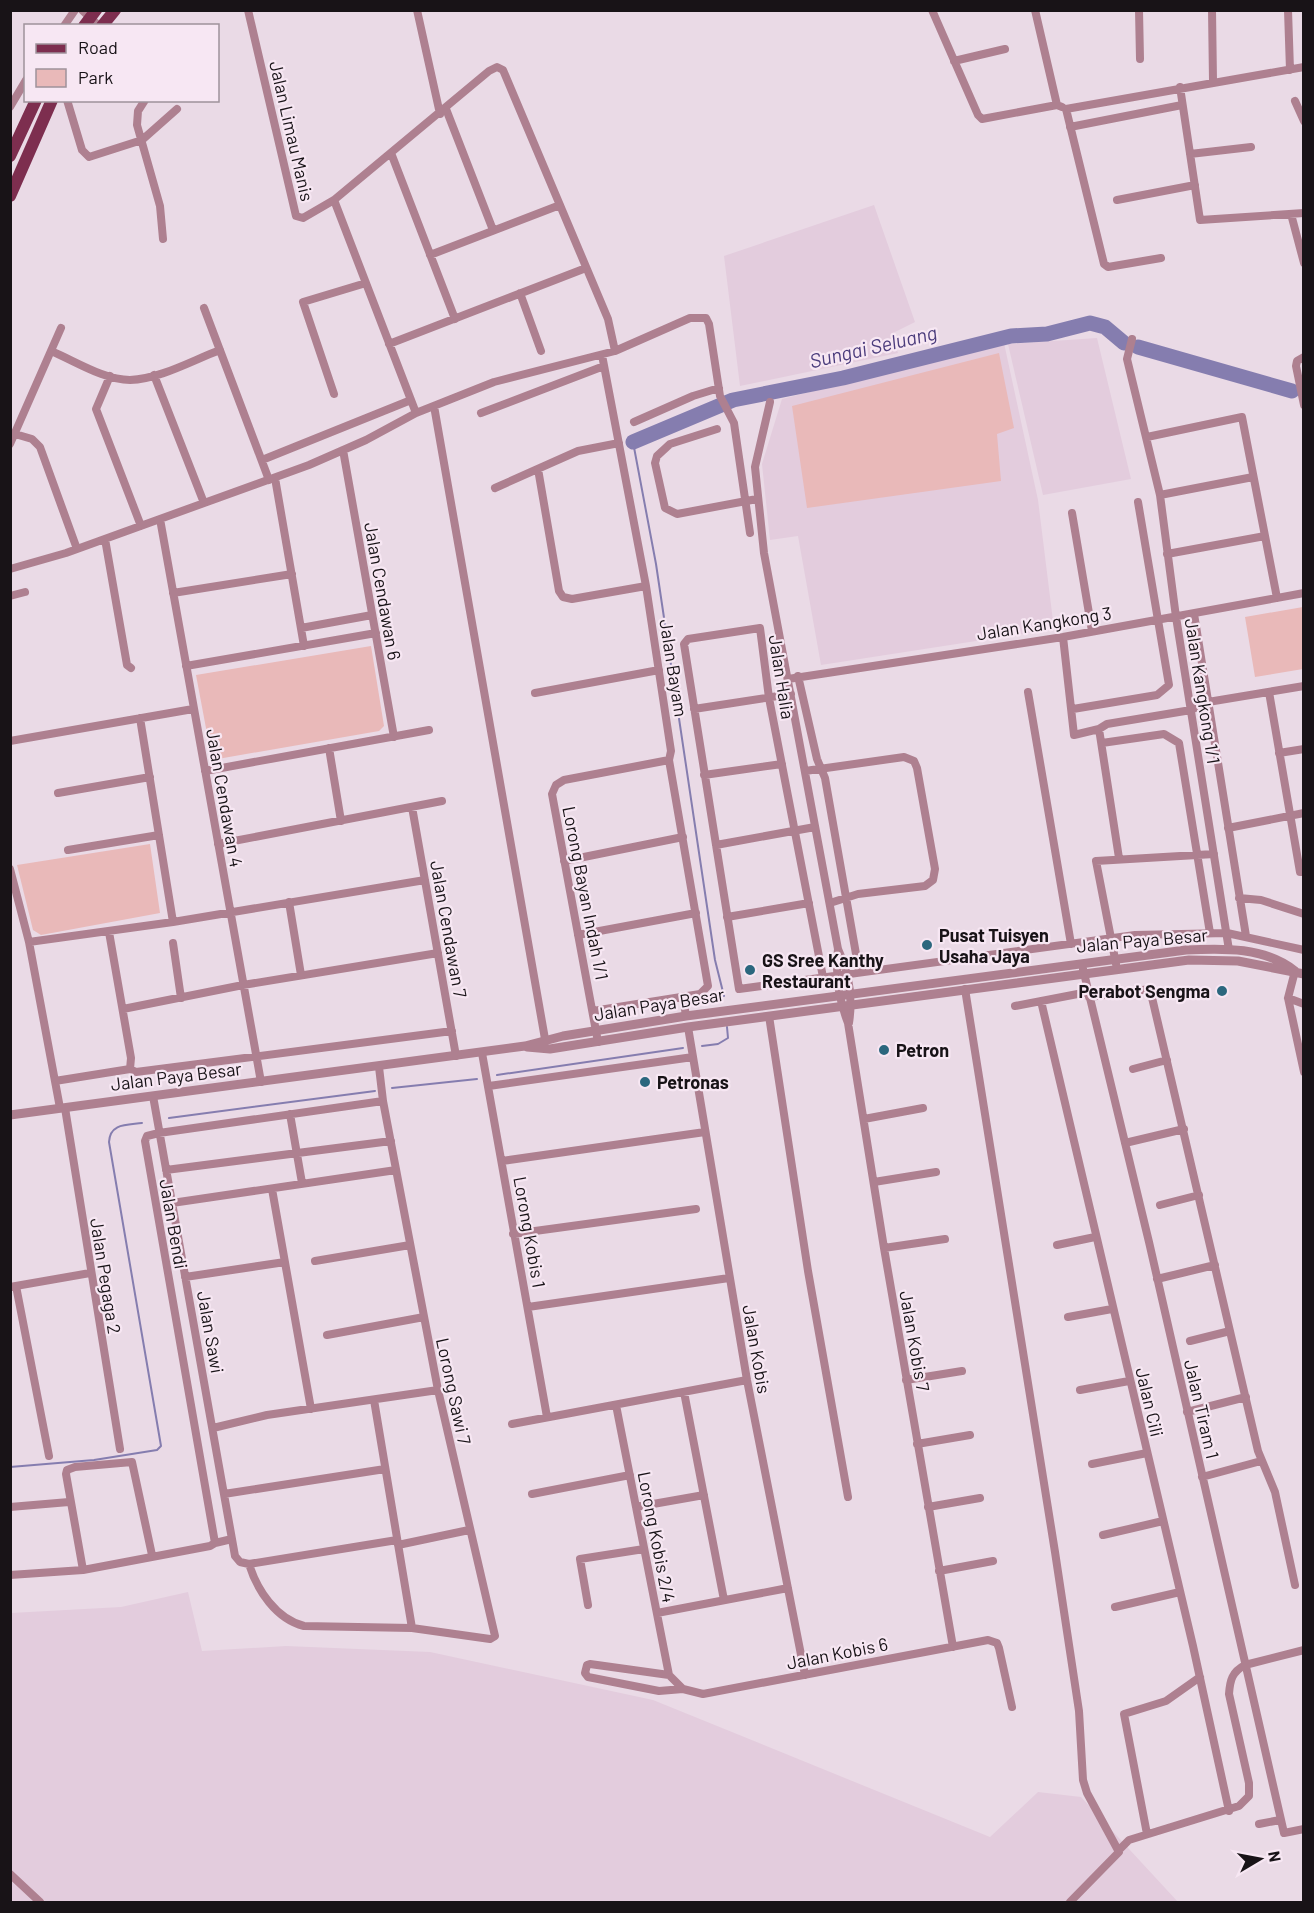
<svg xmlns="http://www.w3.org/2000/svg" width="1314" height="1913" font-family="Barlow,sans-serif">
<style>
.built{fill:#e3ccdd}
.green{fill:#e9b9b9}
.lines{fill:none;stroke-linecap:round;stroke-linejoin:round}
.stream{stroke:#857daf;stroke-width:2}
.river{stroke:#857daf;stroke-width:15}
.minor{stroke:#ae8090;stroke-width:8}
.tertiary{stroke:#ae8090;stroke-width:9}
.primary{stroke:#7d2e4f;stroke-width:12}
.poi-dot{fill:#2b677e;stroke:#f7e7f3;stroke-width:2}
.labels{text-anchor:middle;dominant-baseline:central;stroke-width:4.5;stroke-linejoin:round;paint-order:stroke}
.street-label{font-size:18px;fill:#181317;stroke:#f7e7f3}
.poi-label{font-size:18px;font-weight:bold;fill:#181317;stroke:#f7e7f3;text-anchor:start}
.water-label{font-size:20px;font-style:italic;fill:#4b3c7c;stroke:#f7e7f3}
</style>
<rect width="100%" height="100%" fill="#eadae6"/>
<path class="built" d="M 874,205 L 915,322 L 891,334 L 898,353 L 740,386 L 724,256 Z
M 1097,338 L 1131,479 L 1043,495 L 1008,344 Z
M 1004,343 L 1038,500 L 1054,629 L 821,665 L 798,536 L 770,540 L 762,464 L 782,399 Z
M 188,1592 L 202,1651 L 286,1646 L 430,1652 L 653,1700 L 990,1837 L 1038,1792 L 1081,1797 L 1178,1902 L 11,1902 L 11,1613 L 121,1607 Z"/>
<path class="green" d="M 999,353 L 1014,428 L 997,434 L 1001,481 L 807,508 L 792,406 Z
M 1303,607 L 1303,669 L 1255,677 L 1245,617 Z
M 371,646 L 384,726 L 379,731 L 212,760 L 196,675 Z
M 150,844 L 160,913 L 41,935 L 33,930 L 17,865 Z"/>
<g class="lines">
<path class="stream" d="M 633,442 L 656,564 L 715,960 L 724,996
M 702,1046 L 718,1044 L 728,1038 L 727,1027
M 497,1075 L 683,1048
M 392,1088 L 477,1079
M 169,1118 L 375,1091
M 10,1467 L 94,1460 L 157,1450 L 161,1446 L 109,1142 C 110,1123 127,1125 142,1123"/>
<path class="river" d="M 1138,347 L 1292,391
M 633,442 L 733,400 L 843,378 L 1011,336 L 1047,334 L 1090,323 L 1105,327 L 1124,343"/>
<path class="minor" d="M 82,10 L 99,26
M 248,10 L 296,216 L 303,218 L 334,200 L 489,71 L 497,67 L 503,70 L 608,319 L 615,351
M 417,10 L 440,114
M 932,10 L 978,115 L 982,119 L 1057,105
M 1035,10 L 1057,105 L 1062,107
M 1139,10 L 1140,59
M 1212,10 L 1213,81
M 1288,10 L 1290,70
M 64,26 L 75,10
M 954,61 L 1005,49
M 1180,87 L 1200,220 L 1304,213
M 67,100 L 82,150 L 89,157 L 142,140 L 177,109
M 145,100 L 138,111 L 137,125 L 160,206 L 163,239
M 1295,101 L 1304,121
M 10,107 L 26,80
M 446,109 L 493,230
M 1066,109 L 1304,67
M 1066,109 L 1104,264 L 1108,267 L 1161,258
M 1070,127 L 1182,105
M 391,153 L 455,319
M 1190,154 L 1251,147
M 334,200 L 411,400
M 1117,200 L 1195,185
M 1291,214 L 1304,263
M 430,255 L 560,205
M 520,293 L 541,351
M 204,308 L 269,480
M 1132,339 L 1127,359 L 1160,495 L 1176,617 L 1229,950
M 389,344 L 586,268
M 51,351 C 75,361 104,380 130,380 C 160,379 193,360 220,350
M 1304,357 L 1297,361 L 1296,366 L 1304,405
M 154,375 L 204,503
M 110,376 L 96,409 L 141,526
M 334,394 L 303,302 L 366,283
M 770,402 L 755,467 L 764,553 L 838,949 C 849,972 853,997 849,1023
M 434,406 L 545,1039
M 481,413 L 604,366
M 634,422 L 693,396 L 719,388
M 717,429 L 670,444 L 657,456 L 655,463 L 665,508 L 677,514 L 757,499
M 15,434 L 32,439 L 40,447 L 77,549
M 1147,437 L 1242,417 L 1277,598
M 10,444 L 61,328
M 343,450 L 394,737
M 262,460 L 411,400 L 416,413
M 538,469 L 559,591 L 563,597 L 572,599 L 646,586
M 275,478 L 304,646
M 495,488 L 578,451 L 619,443
M 1160,495 L 1253,477
M 1072,513 L 1092,631
M 160,519 L 261,1082
M 105,539 L 127,665 L 131,668
M 1167,554 L 1265,536
M 10,569 L 66,553 L 309,465 L 366,440 L 416,413 L 494,382 L 615,351 L 690,318 L 706,318 L 709,324 L 720,396 L 734,423 L 750,533
M 173,593 L 292,574
M 10,596 L 25,592
M 1194,614 L 1246,936
M 301,628 L 372,615
M 1063,637 L 1074,735 L 1099,729 L 1107,724 L 1191,710 L 1208,702 L 1304,686
M 186,666 L 376,633
M 798,676 L 817,759 L 825,778 L 859,971
M 788,679 L 1063,637 L 1304,593
M 1028,692 L 1071,944
M 1269,692 L 1300,872 L 1304,872
M 535,693 L 659,670
M 694,709 L 791,694
M 1073,709 L 1157,695 L 1169,685 L 1138,502
M 140,718 L 173,922
M 1099,729 L 1119,858
M 10,741 L 193,709
M 1102,743 L 1164,734 L 1179,743 L 1210,933
M 329,748 L 341,821
M 1279,753 L 1304,749
M 205,771 L 429,730
M 805,771 L 904,757 L 914,761 L 917,768 L 935,869 L 933,880 L 925,886 L 858,894 L 830,903
M 704,775 L 782,764
M 58,793 L 150,777
M 412,807 L 456,1056
M 1228,828 L 1304,813
M 218,844 L 442,801
M 716,845 L 815,827
M 68,850 L 159,835
M 564,861 L 683,837
M 10,869 L 29,942 L 60,1108
M 1239,898 L 1261,900 L 1304,914
M 289,902 L 301,975
M 727,917 L 809,903
M 109,932 L 131,1058 L 130,1069
M 578,935 L 696,913
M 29,942 L 173,922 L 425,880
M 173,943 L 181,998
M 838,949 C 835,974 839,1000 848,1023 L 884,1248 L 953,1647
M 1116,964 L 1096,861 L 1214,854
M 1083,969 L 1149,1242 L 1284,1833 L 1304,1829
M 1295,971 L 1288,998 L 1304,1072
M 823,977 L 769,698 L 760,628 L 688,639 L 684,644 L 739,989 L 1135,935 L 1227,933 L 1304,950
M 965,989 L 1055,1552 L 1079,1711 L 1083,1780 L 1087,1793 L 1119,1852 L 1070,1902
M 683,997 L 686,1016
M 1089,997 L 1150,989 L 1258,1451 L 1275,1492 L 1295,1585
M 1288,998 L 1304,1004
M 1041,1001 L 1193,1646 L 1229,1811
M 1015,1006 L 1088,992
M 123,1009 L 243,985 L 438,953
M 593,1011 L 700,994 L 708,986 L 669,760 L 671,751 L 646,586 L 602,355
M 769,1016 L 808,1271 L 848,1497
M 688,1027 L 747,1380 L 805,1675
M 598,1042 L 552,794 L 556,785 L 564,780 L 669,760
M 482,1053 L 547,1417
M 130,1069 L 136,1072 L 452,1031
M 1133,1069 L 1167,1060
M 55,1081 L 130,1069
M 489,1086 L 693,1057
M 153,1096 L 235,1556 L 240,1562 L 249,1564 L 397,1540
M 65,1108 L 120,1449
M 290,1114 L 302,1183
M 864,1119 L 923,1108
M 1125,1143 L 1184,1129
M 502,1161 L 705,1132
M 166,1170 L 391,1141
M 874,1182 L 936,1172
M 272,1189 L 311,1409
M 172,1203 L 396,1170
M 1160,1205 L 1199,1195
M 513,1234 L 696,1209
M 1057,1245 L 1095,1237
M 884,1248 L 945,1239
M 315,1261 L 410,1245
M 185,1277 L 285,1262
M 1157,1279 L 1215,1265
M 16,1286 L 49,1456
M 10,1287 L 90,1273
M 528,1307 L 729,1278
M 1068,1317 L 1112,1309
M 327,1335 L 424,1317
M 1190,1341 L 1230,1331
M 906,1380 L 962,1371
M 1080,1390 L 1129,1381
M 684,1392 L 724,1600
M 374,1400 L 412,1628
M 616,1405 L 669,1675 L 683,1689 L 703,1694 L 988,1640 L 997,1643 L 999,1648 L 1012,1707
M 1187,1412 L 1246,1397
M 512,1424 L 747,1380
M 213,1428 L 267,1415 L 438,1390
M 917,1444 L 970,1435
M 1092,1464 L 1147,1453
M 1202,1477 L 1261,1461
M 224,1494 L 385,1469
M 532,1494 L 630,1475
M 10,1507 L 69,1502
M 636,1507 L 704,1495
M 928,1507 L 980,1498
M 1103,1535 L 1163,1521
M 215,1543 L 145,1141 L 147,1136 L 159,1133 L 383,1101
M 398,1545 L 469,1530
M 249,1564 C 257,1590 276,1619 304,1626 L 412,1628 L 490,1639 L 495,1636 L 438,1390 L 383,1101 L 379,1067
M 83,1570 L 66,1474 L 67,1470 L 75,1467 L 132,1462 L 152,1555
M 939,1571 L 993,1561
M 10,1575 L 83,1570 L 210,1546 L 215,1543 L 232,1539
M 588,1605 L 580,1559 L 644,1549
M 1115,1607 L 1180,1592
M 657,1613 L 788,1588
M 669,1675 L 590,1664 L 587,1665 L 585,1673 L 588,1677 L 659,1691 L 683,1689
M 1259,1824 L 1280,1820
M 1147,1834 L 1124,1714 L 1166,1701 L 1200,1677
M 1119,1850 L 1129,1840 L 1239,1806 L 1249,1796 L 1249,1783 L 1229,1694 C 1230,1680 1232,1672 1245,1665 L 1304,1650
M 10,1874 L 40,1902"/>
<path class="tertiary" d="M 527,1047 L 550,1049 L 688,1027 L 1189,960 L 1238,961 L 1304,974
M 10,1115 L 525,1046 L 563,1036 L 686,1016 L 1186,950 C 1224,948 1265,947 1295,971"/>
<path class="primary" d="M 84,26 L 96,10
M 102,26 L 115,10
M 10,156 L 36,100
M 10,196 L 52,100"/>
</g>
<g class="poi-dot">
<circle cx="927" cy="945" r="6"/>
<circle cx="750" cy="970" r="6"/>
<circle cx="1222" cy="991" r="6"/>
<circle cx="884" cy="1050" r="6"/>
<circle cx="645" cy="1082" r="6"/>
</g>
<g class="labels">
<g class="street-label">
<text transform="translate(292 131) rotate(77)">Jalan Limau Manis</text>
<text transform="translate(383 591) rotate(80)">Jalan Cendawan 6</text>
<text transform="translate(1044 623) rotate(-9)">Jalan Kangkong 3</text>
<text transform="translate(674 668) rotate(81)">Jalan Bayam</text>
<text transform="translate(782 677) rotate(81)">Jalan Halia</text>
<text transform="translate(1203 691) rotate(81)">Jalan Kangkong 1/1</text>
<text transform="translate(225 798) rotate(80)">Jalan Cendawan 4</text>
<text transform="translate(586 893) rotate(79)">Lorong Bayan Indah 1/1</text>
<text transform="translate(449 929) rotate(80)">Jalan Cendawan 7</text>
<text transform="translate(1142 940) rotate(-5)">Jalan Paya Besar</text>
<text transform="translate(659 1004) rotate(-9)">Jalan Paya Besar</text>
<text transform="translate(176 1076) rotate(-7)">Jalan Paya Besar</text>
<text transform="translate(174 1224) rotate(80)">Jalan Bendi</text>
<text transform="translate(530 1232) rotate(80)">Lorong Kobis 1</text>
<text transform="translate(106 1276) rotate(81)">Jalan Pegaga 2</text>
<text transform="translate(211 1332) rotate(80)">Jalan Sawi</text>
<text transform="translate(915 1341) rotate(80)">Jalan Kobis 7</text>
<text transform="translate(757 1349) rotate(80)">Jalan Kobis</text>
<text transform="translate(454 1391) rotate(78)">Lorong Sawi 7</text>
<text transform="translate(1150 1402) rotate(77)">Jalan Cili</text>
<text transform="translate(1202 1409) rotate(77)">Jalan Tiram 1</text>
<text transform="translate(657 1537) rotate(79)">Lorong Kobis 2/4</text>
<text transform="translate(837 1653) rotate(-11)">Jalan Kobis 6</text>
</g>
<g class="poi-label">
<text x="939" y="935">Pusat Tuisyen<tspan x="939" dy="21">Usaha Jaya</tspan></text>
<text x="762" y="960">GS Sree Kanthy<tspan x="762" dy="21">Restaurant</tspan></text>
<text x="1210" y="991" text-anchor="end">Perabot Sengma</text>
<text x="896" y="1050">Petron</text>
<text x="657" y="1082">Petronas</text>
</g>
<g class="water-label">
<text transform="translate(873 346) rotate(-13)">Sungai Seluang</text>
</g>
</g>
<rect width="1314" height="1913" fill="none" stroke="#181317" stroke-width="24"/>
<rect x="24" y="24" width="195" height="78" fill="#f7e7f3" stroke="#9e929b" stroke-width="1.5"/>
<rect x="36" y="44" width="30" height="9" fill="#7d2e4f" stroke="#9e929b" stroke-width="1.5"/>
<text x="78" y="54" font-size="18" fill="#181317">Road</text>
<rect x="36" y="69" width="30" height="18" fill="#e9b9b9" stroke="#9e929b" stroke-width="1.5"/>
<text x="78" y="84" font-size="18" fill="#181317">Park</text>
<g transform="translate(1260 1859) rotate(80)" stroke="#f7e7f3" stroke-width="4.5" paint-order="stroke">
<path d="M0-4.5L10 22L0 15L-10 22Z" fill="#181317"/>
<text y="-9" font-size="16" font-weight="bold" text-anchor="middle" fill="#181317">N</text>
</g>
</svg>
